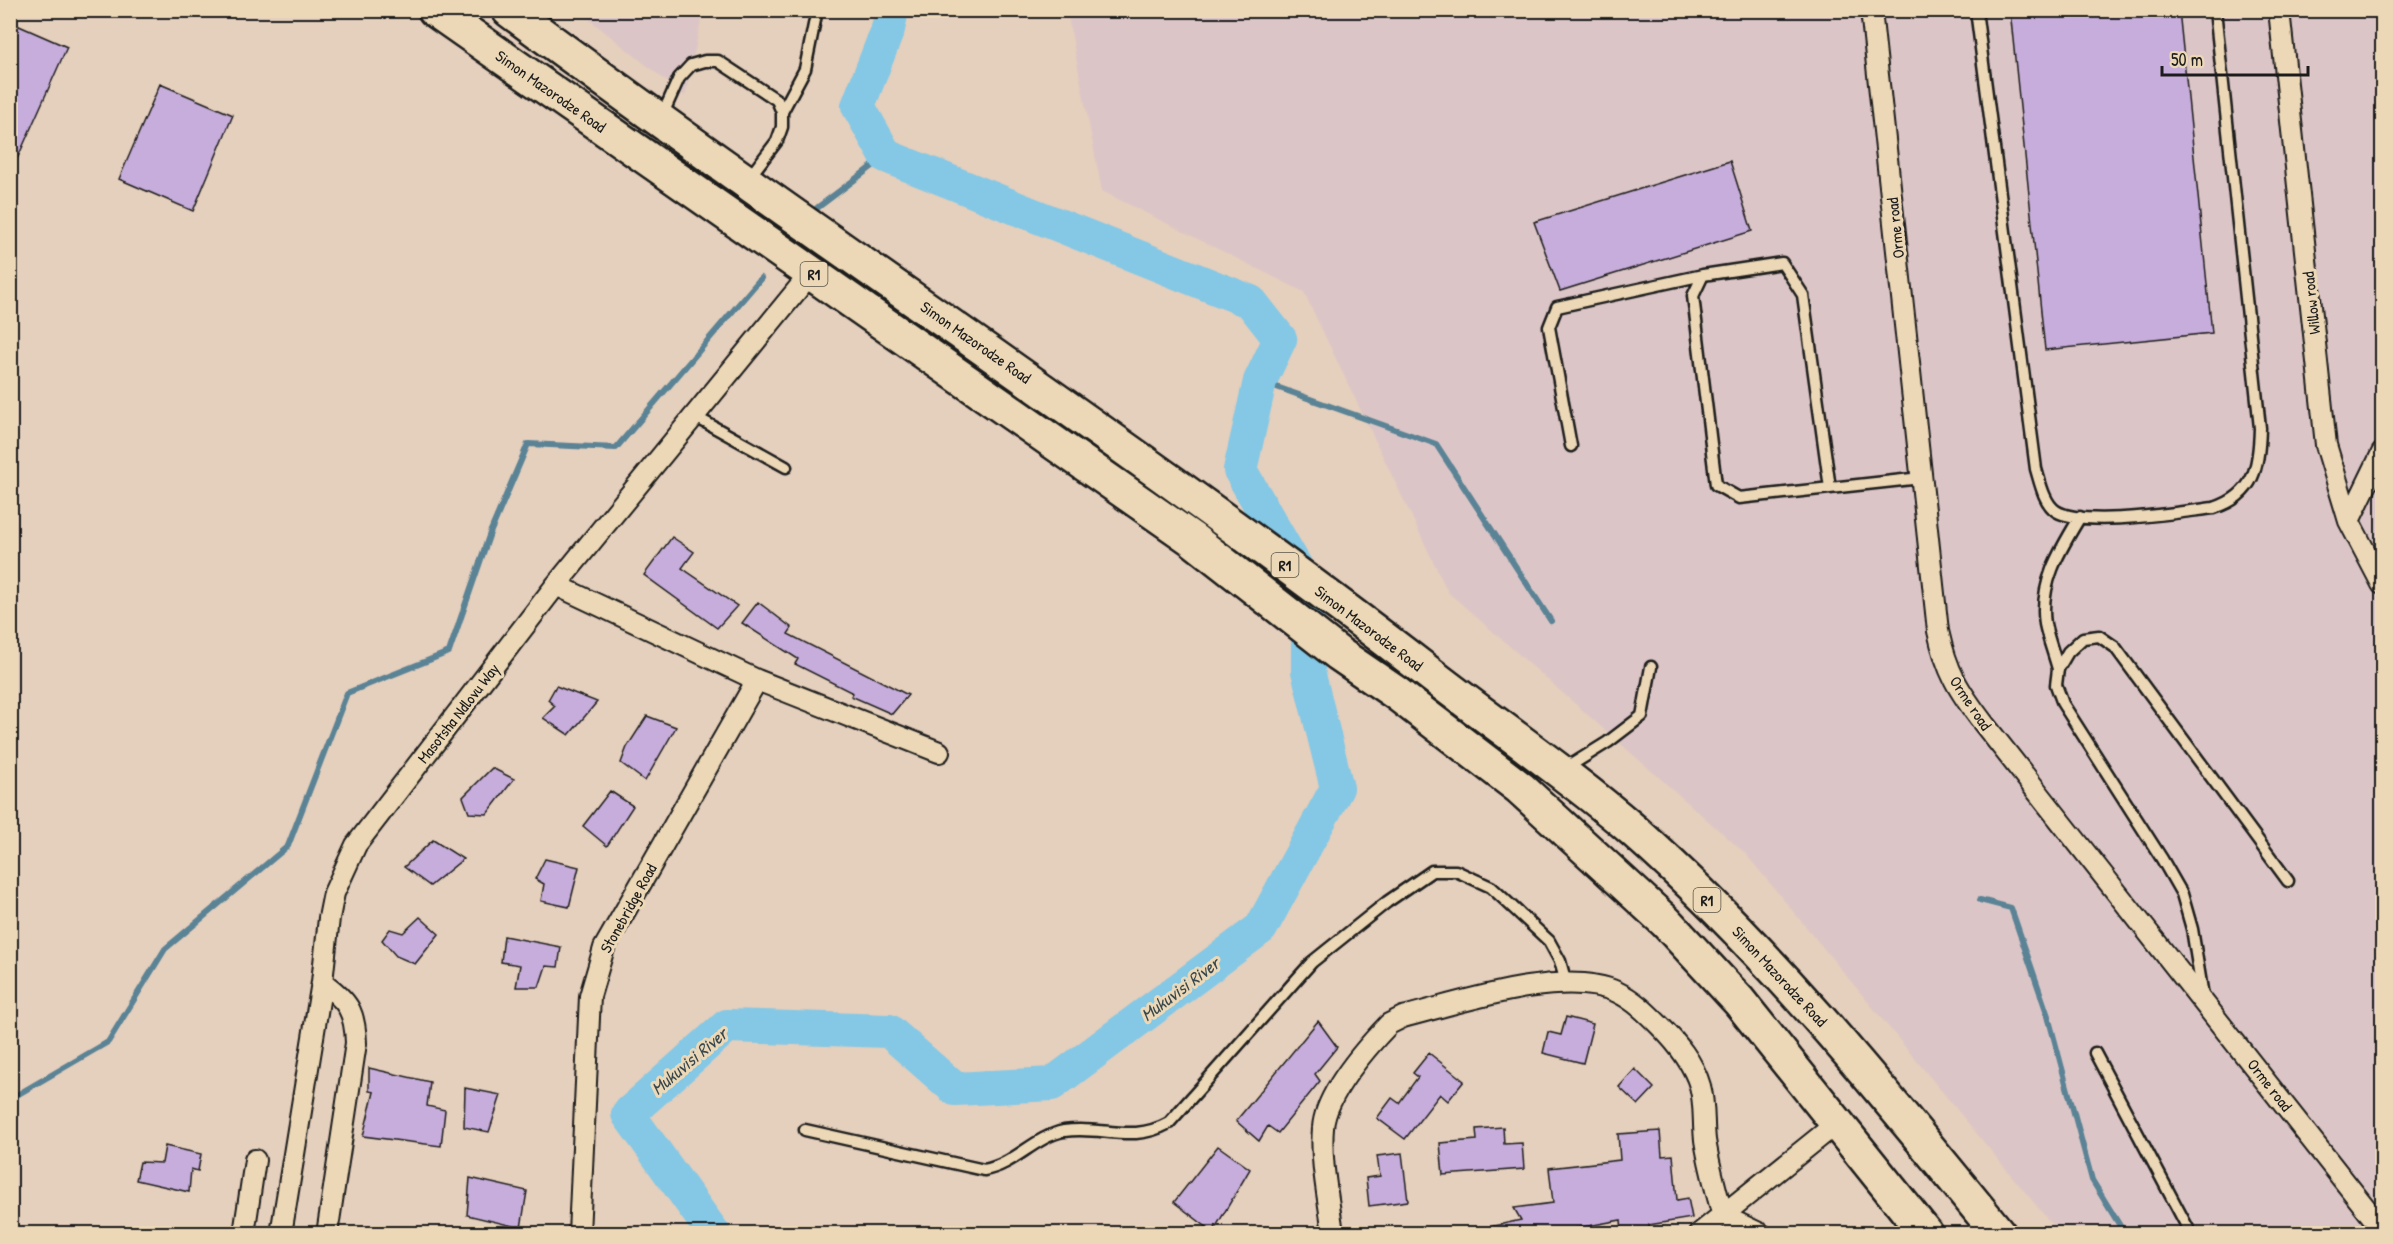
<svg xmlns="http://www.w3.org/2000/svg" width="2393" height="1244" font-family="'Patrick Hand',sans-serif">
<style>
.built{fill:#dcc5c6}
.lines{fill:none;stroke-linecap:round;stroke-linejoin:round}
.stream{stroke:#5a8395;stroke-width:6}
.river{stroke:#84c8e5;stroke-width:34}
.building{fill:#c7addb;stroke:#1c1c1c;stroke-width:1.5}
.service-casing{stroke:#1c1c1c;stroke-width:15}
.minor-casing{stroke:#1c1c1c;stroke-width:24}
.trunk-casing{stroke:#1c1c1c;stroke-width:38}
.service{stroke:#ecd8b6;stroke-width:10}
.minor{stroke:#ecd8b6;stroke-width:20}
.trunk{stroke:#ecd8b6;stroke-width:33}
.labels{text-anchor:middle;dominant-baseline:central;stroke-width:6;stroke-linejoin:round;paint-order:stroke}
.shield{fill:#ecd8b6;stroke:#5a544a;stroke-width:1.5}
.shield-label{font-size:15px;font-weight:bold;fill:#1c1c1c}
.street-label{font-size:16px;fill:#1c1c1c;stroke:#ecd8b6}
.water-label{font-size:18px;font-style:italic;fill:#36474e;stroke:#ecd8b6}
</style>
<rect width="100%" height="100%" fill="#e5cfbd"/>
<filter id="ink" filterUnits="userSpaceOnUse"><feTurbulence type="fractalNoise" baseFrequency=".0167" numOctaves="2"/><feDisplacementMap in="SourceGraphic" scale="12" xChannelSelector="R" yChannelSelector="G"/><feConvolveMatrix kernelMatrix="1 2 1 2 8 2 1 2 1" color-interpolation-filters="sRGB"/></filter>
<g filter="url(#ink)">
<path class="built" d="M 579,11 L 703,11 L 685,96 Z
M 1067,11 L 2382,11 L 2382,1233 L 2059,1233 L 1745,853 L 1448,592 L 1304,292 L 1102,191 Z"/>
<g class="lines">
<path class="stream" d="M 817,208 L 886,156
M 1260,381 L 1436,444 L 1551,621
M 1980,900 L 2011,908 L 2048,1016 L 2092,1180 L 2125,1234
M 10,1099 L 108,1042 L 165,949 L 288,846 L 347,693 L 449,652 L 490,533 L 528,444 L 616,448 L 761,278"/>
<path class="river" d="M 714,1234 L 628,1114 L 727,1026 L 889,1031 L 955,1089 L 1052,1084 L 1261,928 L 1337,788 L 1308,671 L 1308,588 L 1240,470 L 1260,381 L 1280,339 L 1251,302 L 886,156 L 858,106 L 888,29 L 892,10"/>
</g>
<path class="building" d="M 2010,10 L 2179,10 L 2212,333 L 2045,350 Z
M 10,22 L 67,47 L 10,175 Z
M 160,84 L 233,115 L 193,211 L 119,179 Z
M 1730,161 L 1752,231 L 1560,291 L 1534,222 Z
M 672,537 L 694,552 L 682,568 L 737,606 L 717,628 L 644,575 Z
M 758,602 L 792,628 L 788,634 L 908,695 L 892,714 L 851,696 L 853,693 L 795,664 L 798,659 L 742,623 Z
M 556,686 L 597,702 L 569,735 L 543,718 L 555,706 L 548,700 Z
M 647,716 L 676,727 L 645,781 L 621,763 L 627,747 Z
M 492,768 L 514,779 L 487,814 L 469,813 L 463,797 Z
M 610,791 L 633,806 L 607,846 L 583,826 Z
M 433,840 L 463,859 L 430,886 L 404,867 Z
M 545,859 L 579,867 L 569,907 L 541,901 L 544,884 L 535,879 Z
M 420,917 L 439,934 L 415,964 L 396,956 L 382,940 L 390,929 L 403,933 Z
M 504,936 L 561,947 L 558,967 L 546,966 L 539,987 L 516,987 L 520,965 L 501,962 Z
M 1566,1017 L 1593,1024 L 1583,1063 L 1543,1053 L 1548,1032 L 1561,1035 Z
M 1318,1021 L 1337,1047 L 1315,1074 L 1320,1081 L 1278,1133 L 1268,1126 L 1259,1141 L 1236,1121 Z
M 1429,1053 L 1464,1081 L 1448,1101 L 1440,1094 L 1405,1139 L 1377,1118 L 1392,1098 L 1399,1103 L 1418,1077 L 1413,1073 Z
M 369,1068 L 430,1082 L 427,1106 L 445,1110 L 441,1146 L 363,1136 L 374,1092 L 369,1091 Z
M 1635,1069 L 1654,1088 L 1638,1105 L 1619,1087 Z
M 465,1088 L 501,1095 L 489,1132 L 464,1127 Z
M 1503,1127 L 1504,1144 L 1522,1143 L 1524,1169 L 1443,1175 L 1440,1143 L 1477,1140 L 1476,1129 Z
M 1660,1131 L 1662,1156 L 1673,1155 L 1677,1200 L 1688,1198 L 1692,1218 L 1649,1225 L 1649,1233 L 1622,1233 L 1621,1220 L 1550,1233 L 1493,1233 L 1493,1226 L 1521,1220 L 1514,1208 L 1553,1203 L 1549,1168 L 1620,1160 L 1618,1134 Z
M 165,1146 L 201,1154 L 198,1171 L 191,1169 L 189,1192 L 136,1180 L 140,1162 L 162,1163 Z
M 1218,1146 L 1250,1169 L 1213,1232 L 1174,1202 Z
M 1402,1153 L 1408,1201 L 1369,1206 L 1366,1178 L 1380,1176 L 1377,1156 Z
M 470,1178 L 527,1191 L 521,1228 L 467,1215 Z"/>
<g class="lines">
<g class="service-casing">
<path id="service" d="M 1976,10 L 2036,469 C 2040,482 2044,503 2056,511 C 2084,528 2180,512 2214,508 C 2255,495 2259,466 2260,428 L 2215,10
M 782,112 L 805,69 L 817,10
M 662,116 L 679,78 L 691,65 L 705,61 L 718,61 L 777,100 L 782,112 L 782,127 L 777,141 L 748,179
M 694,416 L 786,467
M 1571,446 L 1549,327 L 1557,307 L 1703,275
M 1830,488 L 1803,295 L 1782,263 L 1703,275 L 1693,296 L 1716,485 L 1739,498 L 1921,478
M 2058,669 C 2054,654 2048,639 2045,624 C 2039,583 2060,550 2080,517
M 1563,770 L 1608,742 L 1642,716 L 1651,667
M 2203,996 L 2192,929 L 2182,894 L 2162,859 L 2063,704 L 2056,685 L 2058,669 L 2068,652 L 2083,638 L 2099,636 L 2115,647 L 2288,881
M 2095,1053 L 2191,1234
M 805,1130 L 984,1170 C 1014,1165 1034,1137 1064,1131 C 1102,1125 1131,1144 1169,1123 L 1312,962 L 1387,902 L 1432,871 L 1456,871 L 1491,887 L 1549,941 L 1560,961 L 1566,983"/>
</g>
<g class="minor-casing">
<path id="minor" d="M 1871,10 L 1938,631 C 1947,672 1958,690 1984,724 L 2382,1229
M 2279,10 L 2326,445 L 2349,521 L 2382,584
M 2349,521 L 2382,453
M 556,585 L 757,680 L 939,752
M 322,982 C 348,1001 355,1011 356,1043 L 327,1234
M 244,1234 L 255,1160
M 281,1234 L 322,982 L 329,918 L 334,893 L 356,845 L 556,585 L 811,273
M 579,1234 L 590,996 L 604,948 L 757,680
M 1333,1234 C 1329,1200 1320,1162 1323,1128 C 1325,1095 1366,1048 1389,1024 L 1403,1017 C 1459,1003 1564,967 1617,992 C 1634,1000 1647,1013 1660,1026 C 1677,1043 1693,1062 1700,1086 C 1705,1104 1703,1122 1705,1140 C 1709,1166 1716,1191 1723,1216 L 1761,1234
M 1699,1234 L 1837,1123"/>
</g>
<g class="trunk-casing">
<path id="trunk" d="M 435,10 L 1192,539 L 1339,654 L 1396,693 L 1520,788 L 1666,922 L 1739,1001 L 1926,1234
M 509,10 C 811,235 1127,440 1425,670 C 1494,724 1567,773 1633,830 C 1770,951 1884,1093 1999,1234"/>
</g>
<use href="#service" class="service"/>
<use href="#minor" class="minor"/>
<use href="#trunk" class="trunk"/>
</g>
</g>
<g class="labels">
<g class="shield">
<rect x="800.5" y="262" width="27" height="24" rx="4.5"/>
<rect x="1271.5" y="553" width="27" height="24" rx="4.5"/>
<rect x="1693.5" y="888" width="27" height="24" rx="4.5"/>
</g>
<g class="shield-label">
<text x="814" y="274">R1</text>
<text x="1285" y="565">R1</text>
<text x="1707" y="900">R1</text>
</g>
<g class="street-label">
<text transform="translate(551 91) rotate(35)">Simon Mazorodze Road</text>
<text transform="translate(1895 228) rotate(-96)">Orme road</text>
<text transform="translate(2311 303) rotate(-96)">Willow road</text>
<text transform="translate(976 342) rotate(35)">Simon Mazorodze Road</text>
<text transform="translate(1369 628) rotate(37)">Simon Mazorodze Road</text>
<text transform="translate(1971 703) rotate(56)">Orme road</text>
<text transform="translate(458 713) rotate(-52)">Masotsha Ndlovu Way</text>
<text transform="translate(628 908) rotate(-61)">Stonebridge Road</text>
<text transform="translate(1780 976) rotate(47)">Simon Mazorodze Road</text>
<text transform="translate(2270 1085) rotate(52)">Orme road</text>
</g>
<g class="water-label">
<text transform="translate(1180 989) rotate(-37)">Mukuvisi River</text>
<text transform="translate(689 1061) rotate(-40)">Mukuvisi River</text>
</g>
</g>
<rect width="2393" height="1244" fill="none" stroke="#ecd8b6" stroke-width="36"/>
<rect x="18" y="18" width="2357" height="1208" fill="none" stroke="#1c1c1c" stroke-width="2" filter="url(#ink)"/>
<path d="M2162 66v9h146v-9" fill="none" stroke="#1c1c1c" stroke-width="3"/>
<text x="2171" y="66" font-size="18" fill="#1c1c1c" stroke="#ecd8b6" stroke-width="4.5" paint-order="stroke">50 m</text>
</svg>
